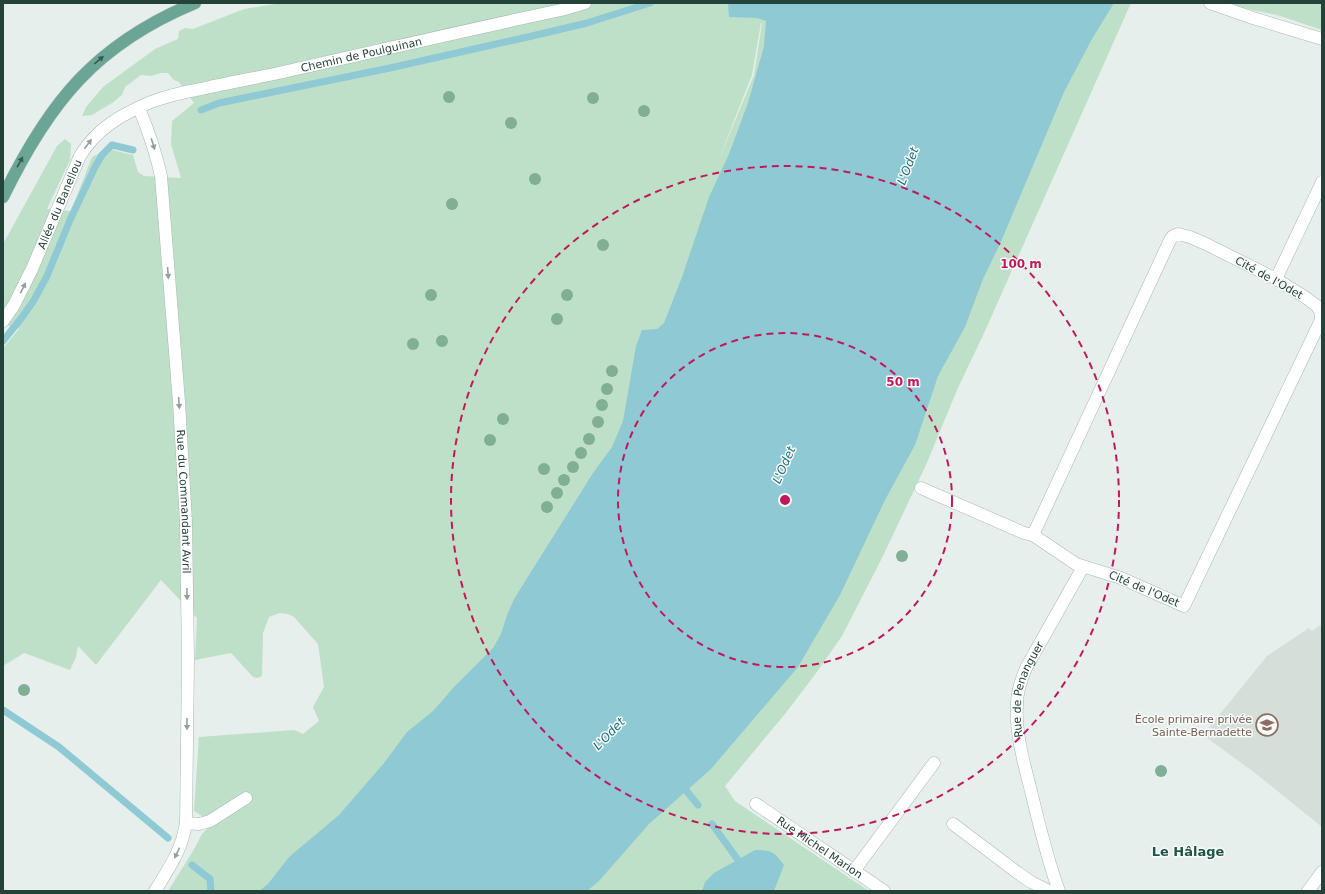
<svg xmlns="http://www.w3.org/2000/svg" width="1325" height="894" font-family="'DejaVu Sans',sans-serif">
<style>
.built{fill:#d4dfda}
.green{fill:#bfe0c8;fill-rule:evenodd}
.water{fill:#8ec9d4}
.lines{fill:none;stroke-linecap:round;stroke-linejoin:round}
.stream{stroke:#8ec9d4;stroke-width:7}
.lane-casing{stroke:#a8b8b2;stroke-width:13}
.street-casing{stroke:#a8b8b2;stroke-width:13}
.primary-casing{stroke:#c2cac8;stroke-width:13}
.lane{stroke:#fff;stroke-width:12}
.street{stroke:#fff;stroke-width:12}
.primary{stroke:#6aa596;stroke-width:12}
.tree{fill:#80af93}
.oneway{fill:#365b51}
.oneway2{fill:#92a09c}
.ring{fill:none;stroke:#c2185b;stroke-width:2;stroke-dasharray:7 5}
.labels{text-anchor:middle;dominant-baseline:central;stroke-width:3;stroke-linejoin:round;paint-order:stroke}
.street-label{font-size:11px;fill:#24423a;stroke:#f7fbf9}
.education-label{font-size:11px;fill:#785e54;stroke:#f7fbf9;text-anchor:end}
.water-label{font-size:12px;font-style:italic;fill:#1c6f80;stroke:#f7fbf9}
.quarter-label{font-size:13px;font-weight:bold;fill:#1f5548;stroke:#f7fbf9}
.centre{fill:#c2185b;stroke:#f7fbf9;stroke-width:2}
.ring-label{font-size:12px;text-anchor:middle;font-weight:bold;fill:#c2185b;stroke:#f7fbf9;stroke-width:3;stroke-linejoin:round;paint-order:stroke}
</style>
<rect width="100%" height="100%" fill="#e6efeb"/>
<path class="built" d="M 1322,624 L 1322,827 L 1255,773 L 1203,735 L 1267,656 L 1309,628 L 1312,631 Z"/>
<path class="green" d="M 281,3 L 910,3 L 347,891 L 168,891 L 193,851 L 202,834 L 210,826 L 202,816 L 194,811 L 199,737 L 294,730 L 303,734 L 319,721 L 313,707 L 324,687 L 318,644 L 294,617 L 288,614 L 280,613 L 269,617 L 263,633 L 262,676 L 258,678 L 253,677 L 231,653 L 195,660 L 197,618 L 161,580 L 96,665 L 78,646 L 76,657 L 70,670 L 24,653 L 3,666 L 3,348 L 19,329 L 3,324 L 3,244 L 57,146 L 65,139 L 71,144 L 70,160 L 47,209 L 71,211 L 92,157 L 109,149 L 133,155 L 138,172 L 144,176 L 181,178 L 171,144 L 172,121 L 194,103 L 179,82 L 174,80 L 168,73 L 161,73 L 151,76 L 141,75 L 125,87 L 122,95 L 112,103 L 92,115 L 82,116 L 86,107 L 103,87 L 155,49 L 178,39 L 179,31 L 185,28 L 193,29 L 244,9 ZM 759,23 L 762,23 L 754,75 L 717,164 L 752,75 L 761,23 Z
M 1035,3 L 1131,3 L 985,331 L 957,390 L 926,465 L 882,558 L 842,636 L 814,676 L 785,714 L 725,786 L 735,801 L 869,891 L 525,891 Z
M 1227,3 L 1322,3 L 1322,30 L 1277,15 L 1238,7 Z"/>
<path class="water" d="M 728,3 L 1114,3 L 1092,39 L 1064,92 L 1000,244 L 983,279 L 965,327 L 938,376 L 915,445 L 885,500 L 840,595 L 798,667 L 711,769 L 649,824 L 599,881 L 587,891 L 259,891 L 268,884 L 289,857 L 339,815 L 384,763 L 407,732 L 433,711 L 454,687 L 493,648 L 501,634 L 507,615 L 514,599 L 593,473 L 612,447 L 623,421 L 636,346 L 642,330 L 657,329 L 664,323 L 682,277 L 709,197 L 729,154 L 748,103 L 764,46 L 766,21 L 757,18 L 729,17 Z
M 755,850 C 773,850 774,852 784,865 L 774,891 L 702,891 L 705,882 L 714,873 Z"/>
<g class="lines">
<path class="stream" d="M 201,110 L 219,103 L 390,68 L 532,36 L 587,23 L 650,3
M 3,341 L 23,316 L 34,300 L 47,276 L 70,220 L 95,167 L 102,155 L 112,145 L 133,150
M 3,710 L 59,747 L 168,838
M 680,783 L 698,805
M 712,824 L 738,860
M 192,865 L 210,879 L 211,891"/>
<g class="lane-casing">
<path id="lane" d="M 921,488 L 1024,533 L 1033,535"/>
</g>
<g class="street-casing">
<g id="street">
<path d="M 1210,3 L 1253,18 L 1322,39"/>
<path id="s1" d="M 139,108 C 148,130 156,153 161,176 L 179,402 L 186,522 L 188,661 L 186,823 C 182,850 169,868 155,891"/>
<path d="M 1178,234 L 1190,237 L 1208,245 L 1276,279 L 1305,297 L 1317,306 L 1321,313 L 1321,320 L 1184,606 L 1121,578 L 1076,564 L 1033,535 L 1170,240 L 1173,236 Z"/>
<path d="M 1276,279 L 1322,182"/>
<path id="s2" d="M 3,321 L 14,305 L 32,269 L 80,156 C 96,129 122,114 151,102 C 167,96 184,92 201,89 C 231,82 262,77 292,70 C 382,50 471,29 561,10 L 585,3"/>
<path id="s3" d="M 756,804 L 884,891"/>
<path d="M 186,823 L 199,824 L 210,821 L 246,798"/>
<path d="M 953,824 L 1018,873 L 1031,882 L 1049,891"/>
<path d="M 854,871 L 934,763"/>
<path id="s4" d="M 1059,891 C 1047,859 1039,824 1031,791 C 1024,763 1015,733 1017,704 C 1017,691 1021,680 1026,668 L 1083,567"/>
<path d="M 1308,891 L 1322,872"/>
</g>
</g>
<g class="primary-casing">
<path id="primary" d="M 3,197 C 49,102 96,44 195,3"/>
</g>
<use href="#lane" class="lane"/>
<use href="#street" class="street"/>
<use href="#primary" class="primary"/>
</g>
<g class="tree">
<circle cx="449" cy="97" r="6"/>
<circle cx="593" cy="98" r="6"/>
<circle cx="644" cy="111" r="6"/>
<circle cx="511" cy="123" r="6"/>
<circle cx="535" cy="179" r="6"/>
<circle cx="452" cy="204" r="6"/>
<circle cx="603" cy="245" r="6"/>
<circle cx="431" cy="295" r="6"/>
<circle cx="567" cy="295" r="6"/>
<circle cx="557" cy="319" r="6"/>
<circle cx="442" cy="341" r="6"/>
<circle cx="413" cy="344" r="6"/>
<circle cx="612" cy="371" r="6"/>
<circle cx="607" cy="389" r="6"/>
<circle cx="602" cy="405" r="6"/>
<circle cx="503" cy="419" r="6"/>
<circle cx="598" cy="422" r="6"/>
<circle cx="589" cy="439" r="6"/>
<circle cx="490" cy="440" r="6"/>
<circle cx="581" cy="453" r="6"/>
<circle cx="573" cy="467" r="6"/>
<circle cx="544" cy="469" r="6"/>
<circle cx="564" cy="480" r="6"/>
<circle cx="557" cy="493" r="6"/>
<circle cx="547" cy="507" r="6"/>
<circle cx="902" cy="556" r="6"/>
<circle cx="24" cy="690" r="6"/>
<circle cx="1161" cy="771" r="6"/>
</g>
<defs><path id="oneway-solid" d="M-6-.8H1V-3.2L6.5 0L1 3.2V.8H-6Z"/></defs>
<g class="oneway">
<use href="#oneway-solid" transform="translate(99 60) rotate(-40)"/>
<use href="#oneway-solid" transform="translate(20 162) rotate(-61)"/>
</g>
<g class="oneway2">
<use href="#oneway-solid" transform="translate(88 144) rotate(-53)"/>
<use href="#oneway-solid" transform="translate(153 144) rotate(73)"/>
<use href="#oneway-solid" transform="translate(168 273) rotate(86)"/>
<use href="#oneway-solid" transform="translate(23 288) rotate(-64)"/>
<use href="#oneway-solid" transform="translate(179 403) rotate(86)"/>
<use href="#oneway-solid" transform="translate(187 594) rotate(89)"/>
<use href="#oneway-solid" transform="translate(187 724) rotate(90)"/>
<use href="#oneway-solid" transform="translate(177 853) rotate(116)"/>
</g>
<g class="ring">
<circle cx="785" cy="500" r="167"/>
<circle cx="785" cy="500" r="334"/>
</g>
<defs>
<g id="school-ring" transform="scale(1.15)"><circle r="9.5" fill="#f7fbf9" stroke="#8d6e63" stroke-width="1.5"/><path d="M0-5L7-2L0 1L-7-2ZM-4 1L0 2.5L4 1V4Q0 6-4 4Z" fill="#8d6e63"/></g>
</defs>
<g fill-rule="evenodd">
<use href="#school-ring" x="1267" y="725"/>
</g>
<g class="labels">
<g class="street-label">
<text stroke="none"><textPath href="#s2" startOffset="489">Chemin de Poulguinan</textPath></text>
<text stroke="none"><textPath href="#s2" startOffset="130">Allée du Banellou</textPath></text>
<text transform="translate(1269 278) rotate(29)">Cité de l'Odet</text>
<text stroke="none"><textPath href="#s1" startOffset="398">Rue du Commandant Avril</textPath></text>
<text transform="translate(1144 589) rotate(23)">Cité de l'Odet</text>
<text stroke="none"><textPath href="#s4" startOffset="209">Rue de Penanguer</textPath></text>
<text stroke="none"><textPath href="#s3" startOffset="77">Rue Michel Marion</textPath></text>
</g>
<g class="education-label">
<text x="1252" y="719">École primaire privée<tspan x="1252" dy="13">Sainte-Bernadette</tspan></text>
</g>
<g class="water-label">
<text transform="translate(908 166) rotate(-69)">L'Odet</text>
<text transform="translate(784 465) rotate(-66)">L'Odet</text>
<text transform="translate(609 734) rotate(-46)">L'Odet</text>
</g>
<g class="quarter-label">
<text x="1188" y="851">Le Hâlage</text>
</g>
</g>
<circle cx="785" cy="500" r="6" class="centre"/>
<g class="ring-label">
<text x="1021" y="268">100 m</text>
<text x="903" y="386">50 m</text>
</g>
<rect width="1325" height="894" fill="none" stroke="#24423a" stroke-width="8"/>
</svg>
